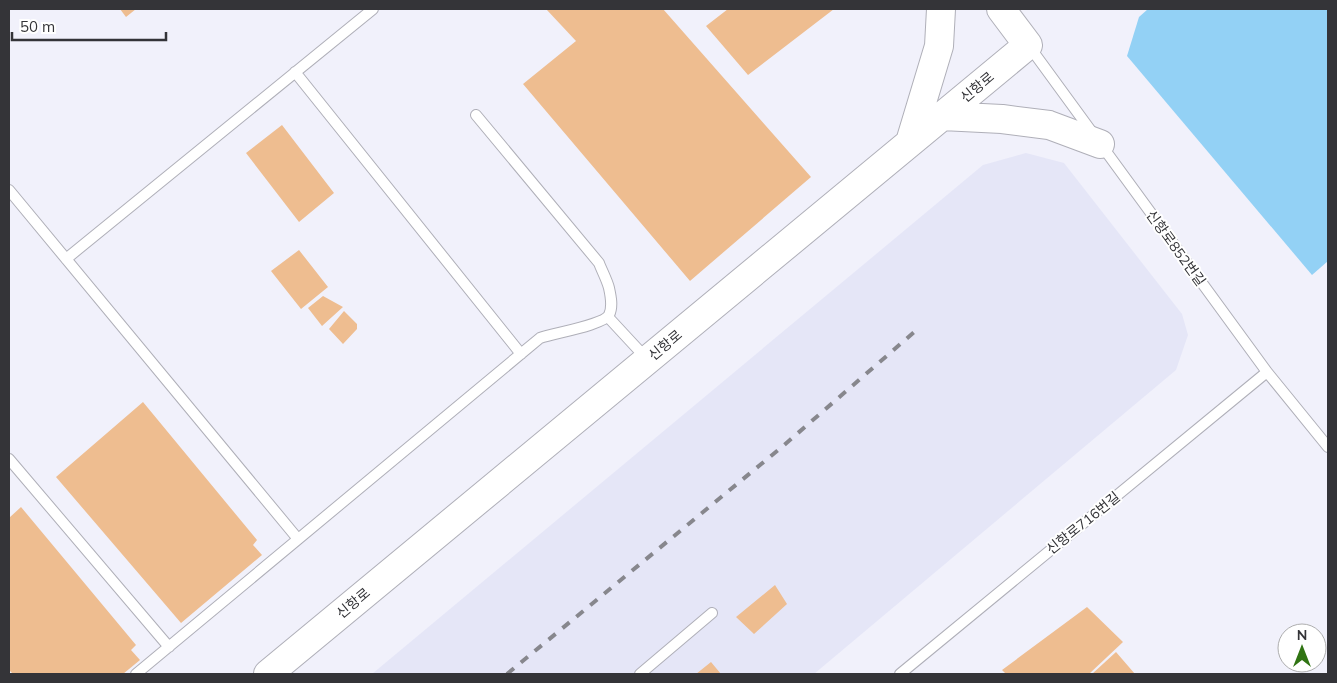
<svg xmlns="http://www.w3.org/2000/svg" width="1337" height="683" font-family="Mulish,'Noto Sans KR',sans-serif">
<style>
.built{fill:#e5e6f7}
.water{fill:#93d1f5}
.building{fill:#eebd90}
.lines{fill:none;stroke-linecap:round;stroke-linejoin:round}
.lane-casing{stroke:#afafb8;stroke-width:12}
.secondary-casing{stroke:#afafb8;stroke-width:30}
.lane{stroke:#fff;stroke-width:10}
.secondary{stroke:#fff;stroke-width:28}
.rail{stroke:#87878d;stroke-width:4;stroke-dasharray:9 9;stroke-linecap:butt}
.labels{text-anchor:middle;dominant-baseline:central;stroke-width:4;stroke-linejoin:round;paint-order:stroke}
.street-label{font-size:14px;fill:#343438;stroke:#fff}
</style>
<rect width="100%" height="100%" fill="#f1f1fb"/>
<path class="built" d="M 1026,153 L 1064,163 L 1182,314 L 1188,335 L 1176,370 L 814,674 L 372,674 L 983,165 Z"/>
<path class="water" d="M 1148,9 L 1328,9 L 1328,261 L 1312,275 L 1127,56 L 1139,17 Z"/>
<path class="building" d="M 120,9 L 136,9 L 126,17 Z
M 546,9 L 663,9 L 811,177 L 690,281 L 523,84 L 576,41 Z
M 728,9 L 834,9 L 748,75 L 706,26 Z
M 282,125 L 334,193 L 299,222 L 246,153 Z
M 299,250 L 328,287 L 301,309 L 271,271 Z
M 323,296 L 343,307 L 322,326 L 308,308 Z
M 344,311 L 357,324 L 357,329 L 343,344 L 329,329 Z
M 143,402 L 257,540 L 253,545 L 262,555 L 181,623 L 56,477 Z
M 21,507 L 136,645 L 131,650 L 140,660 L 123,674 L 13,674 L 9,670 L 9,518 Z
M 775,585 L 787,604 L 754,634 L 736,617 Z
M 1087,607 L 1123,642 L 1089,674 L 1006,674 L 1002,670 Z
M 1116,652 L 1135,674 L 1092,674 Z
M 711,662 L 721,674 L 696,674 Z"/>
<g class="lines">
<g class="lane-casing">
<path id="lane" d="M 1029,46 L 1267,372 L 1328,447
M 295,72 L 521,354
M 9,190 L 298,539
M 66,259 L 373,9
M 608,317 L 646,358
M 9,459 L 169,647
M 136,674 L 540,338 C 554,333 603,325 609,315 C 613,307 611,297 609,288 C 607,280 602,271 599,263 L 476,115
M 640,674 L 712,613
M 900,674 L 1267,372"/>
</g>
<g class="secondary-casing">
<path id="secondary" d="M 942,116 L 1002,119 L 1049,125 L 1100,144
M 910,142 L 939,46 L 941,9
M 268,674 L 1028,45 L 1001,9"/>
</g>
<use href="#lane" class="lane"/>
<use href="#secondary" class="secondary"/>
<path class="rail" d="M 507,674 L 783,446 L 920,327"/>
</g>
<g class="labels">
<g class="street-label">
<text transform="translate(977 87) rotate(-40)">신항로</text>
<text transform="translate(1176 248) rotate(54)">신항로852번길</text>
<text transform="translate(665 345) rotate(-40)">신항로</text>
<text transform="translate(1083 523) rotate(-39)">신항로716번길</text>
<text transform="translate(353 603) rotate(-40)">신항로</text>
</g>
</g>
<rect width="1337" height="683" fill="none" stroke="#343438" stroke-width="20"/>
<g transform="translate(1302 648)"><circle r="24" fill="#ffffff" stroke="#aeaeaf"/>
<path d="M0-4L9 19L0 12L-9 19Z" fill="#307413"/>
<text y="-8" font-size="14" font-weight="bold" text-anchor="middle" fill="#343438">N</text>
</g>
<path d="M12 32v8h154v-8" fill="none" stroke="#343438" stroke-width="2.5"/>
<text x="20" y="32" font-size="15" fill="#343438" stroke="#ffffff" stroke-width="4" paint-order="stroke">50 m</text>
</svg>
